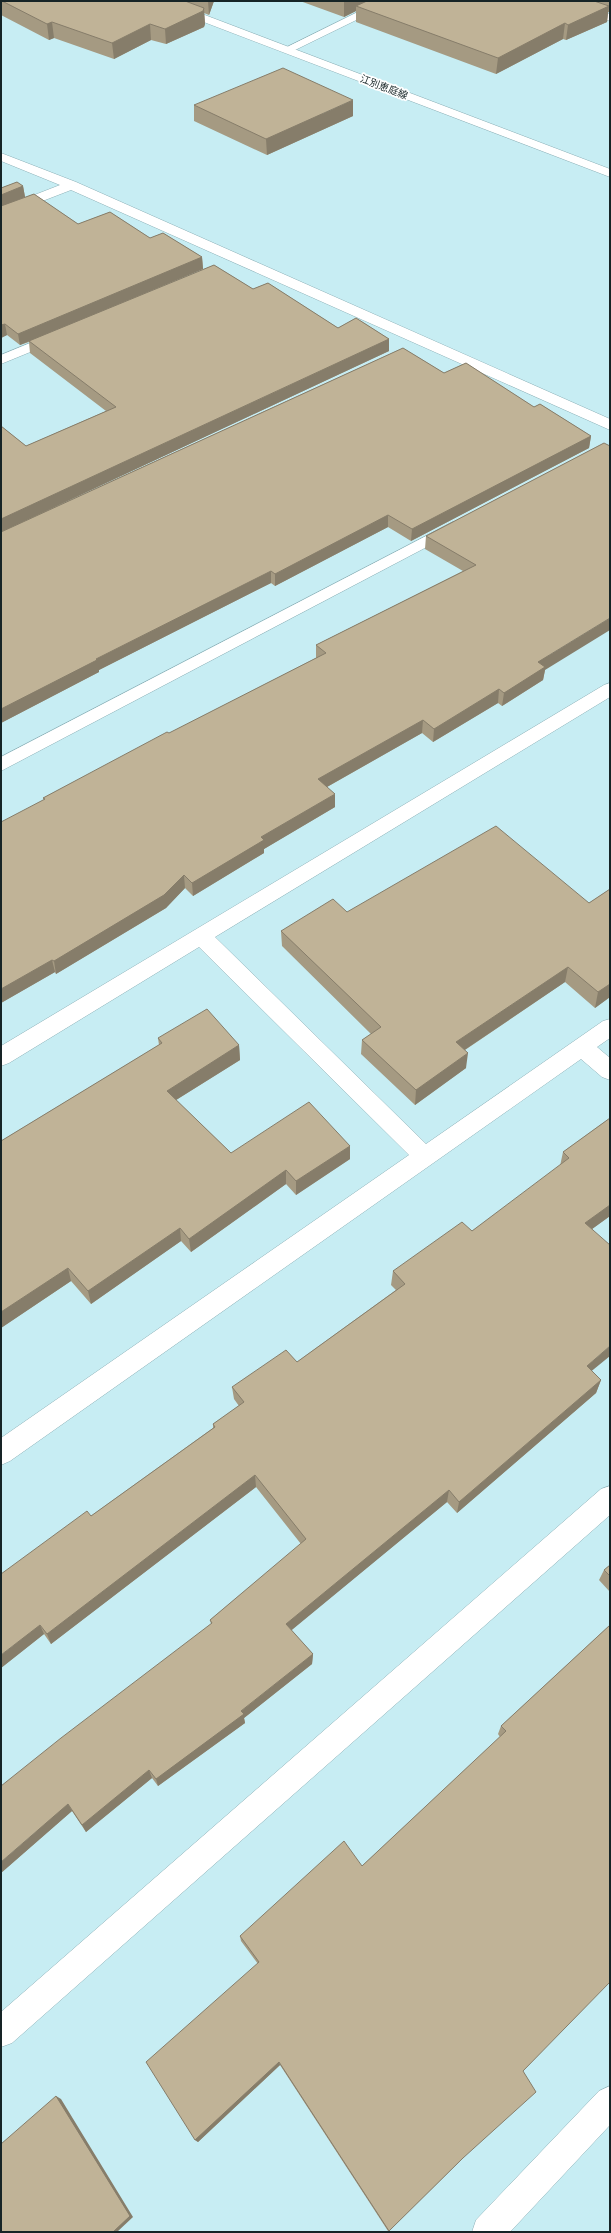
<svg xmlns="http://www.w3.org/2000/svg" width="611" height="2233" font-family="Figtree,'Noto Sans JP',sans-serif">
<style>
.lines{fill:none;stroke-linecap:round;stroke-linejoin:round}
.minor-casing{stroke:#8cb0b7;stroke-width:1}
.major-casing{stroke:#8cb0b7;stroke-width:1}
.minor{fill:#fff;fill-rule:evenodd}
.major{fill:#fff;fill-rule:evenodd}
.wall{fill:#a59a82}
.shaded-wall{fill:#867d6a}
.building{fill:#c0b397;stroke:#867d6a}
.labels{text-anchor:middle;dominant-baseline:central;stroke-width:3.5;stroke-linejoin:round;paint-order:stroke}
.far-street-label{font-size:10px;fill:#162426;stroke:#fff}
</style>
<rect width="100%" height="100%" fill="#c7edf3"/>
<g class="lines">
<g class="minor-casing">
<path id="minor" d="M 380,1 L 395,1 L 291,52 L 287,53 L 281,50 Z
M 554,1 L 571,1 L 610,14 L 610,21 L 556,3 Z
M 1,153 L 76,182 L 610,419 L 610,430 L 71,190 L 1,217 L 1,208 L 60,185 L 1,161 Z
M 57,332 L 64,336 L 62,339 L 1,364 L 1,355 Z
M 453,522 L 459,524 L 461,527 L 459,530 L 1,771 L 1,757 Z
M 610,683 L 610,697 L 215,937 L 426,1144 L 603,1021 L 610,1019 L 610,1038 L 597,1047 L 610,1058 L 610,1080 L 602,1077 L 581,1059 L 10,1461 L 1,1465 L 1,1438 L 409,1155 L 199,947 L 9,1063 L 1,1066 L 1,1046 L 604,685 Z
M 610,1486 L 610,1515 L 12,2043 L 1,2047 L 1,2012 L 601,1489 Z
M 610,2086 L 610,2125 L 510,2232 L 472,2232 L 476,2220 L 599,2091 Z"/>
</g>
<g class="major-casing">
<path id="major" d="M 152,1 L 168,1 L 610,169 L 610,177 L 154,3 Z"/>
</g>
<use href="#minor" class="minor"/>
<use href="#major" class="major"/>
</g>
<path class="wall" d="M 1,1 L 214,1 L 209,15 L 204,13 L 205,24 L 204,27 L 166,44 L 151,40 L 114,59 L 54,38 L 49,40 L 1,15 Z
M 300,1 L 610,1 L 610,12 L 608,12 L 607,22 L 566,40 L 563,39 L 496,74 L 356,22 L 356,11 L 344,17 Z
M 194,105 L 353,116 L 267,155 L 194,121 Z
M 17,182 L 23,186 L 25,197 L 23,198 L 34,194 L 78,224 L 110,212 L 150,238 L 163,233 L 202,257 L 203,269 L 132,299 L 214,265 L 253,289 L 268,283 L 338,328 L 356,318 L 389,339 L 389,351 L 44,512 L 403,348 L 444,373 L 466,363 L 534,407 L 540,404 L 591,436 L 589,448 L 411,541 L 388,527 L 275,586 L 271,583 L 99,670 L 99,672 L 1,723 L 1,426 L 26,446 L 106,411 L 30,353 L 29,342 L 20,345 L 7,335 L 1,338 L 1,188 Z
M 604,443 L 545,670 L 543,680 L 502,706 L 498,703 L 433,742 L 422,733 L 327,787 L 335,807 L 264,849 L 264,853 L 193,896 L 185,888 L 166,908 L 56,974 L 55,972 L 1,1003 L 44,800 L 43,798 L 316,658 L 316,645 L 463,571 L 425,549 L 426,536 Z
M 610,889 L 610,997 L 595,1008 L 565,982 L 465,1050 L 466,1068 L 415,1105 L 361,1054 L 362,1040 L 371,1034 L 282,946 L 281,931 L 347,912 L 589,903 Z
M 158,1038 L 239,1045 L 240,1060 L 176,1100 L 231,1153 L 350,1146 L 350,1159 L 296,1195 L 286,1184 L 191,1252 L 181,1241 L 91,1304 L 71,1281 L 1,1328 L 1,1141 L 159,1045 Z
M 610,1118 L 610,1216 L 592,1229 L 592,1371 L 601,1380 L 596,1393 L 457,1513 L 447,1502 L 291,1630 L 313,1654 L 312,1664 L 244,1718 L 245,1723 L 158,1786 L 152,1778 L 86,1832 L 72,1811 L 1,1873 L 211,1624 L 210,1620 L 301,1544 L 256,1487 L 51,1644 L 44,1634 L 1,1668 L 91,1516 L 213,1428 L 213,1424 L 239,1406 L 234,1399 L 232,1387 L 297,1362 L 396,1290 L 391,1285 L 393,1271 L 472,1231 L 560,1166 L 563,1152 Z
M 610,1565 L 610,1592 L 599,1580 L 604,1570 Z
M 610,1625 L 523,2071 L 463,2158 L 389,2231 L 388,2231 L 280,2065 L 198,2142 L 195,2140 L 258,1964 L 241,1941 L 240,1936 L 362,1866 L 500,1737 L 498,1734 L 501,1726 Z"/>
<path class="shaded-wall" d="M 208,1 L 214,1 L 209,15 Z
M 345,1 L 377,1 L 356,6 L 356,11 L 344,17 L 344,2 Z
M 609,6 L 607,22 L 566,40 L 568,25 Z
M 204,8 L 205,24 L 204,27 L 166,44 L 165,29 Z
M 52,22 L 54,38 L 49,40 L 47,24 Z
M 565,23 L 563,39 L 496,74 L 498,58 Z
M 150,24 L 151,40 L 114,59 L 112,43 Z
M 353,100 L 353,116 L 267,155 L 266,139 Z
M 23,186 L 25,197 L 1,207 L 1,195 Z
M 202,257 L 203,269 L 20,345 L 18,334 Z
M 5,324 L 7,335 L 1,338 L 1,325 Z
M 389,339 L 389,351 L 1,532 L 1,519 Z
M 591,436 L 589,448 L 411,541 L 412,529 Z
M 388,515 L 388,527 L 275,586 L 275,574 Z
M 271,571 L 271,583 L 99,670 L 99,672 L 1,723 L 1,709 L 96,659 Z
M 610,618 L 610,630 L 545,670 L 543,680 L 502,706 L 504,693 L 538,662 Z
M 499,689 L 498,703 L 433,742 L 434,729 Z
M 423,720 L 422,733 L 318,792 L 318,779 Z
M 335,794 L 335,807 L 264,849 L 264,853 L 193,896 L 192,883 L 261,837 Z
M 184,875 L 185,888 L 166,908 L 56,974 L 54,961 Z
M 52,960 L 55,972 L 1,1003 L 1,989 Z
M 568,967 L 565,982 L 454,1057 L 456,1042 Z
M 610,984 L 610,997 L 595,1008 L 598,992 Z
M 239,1045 L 240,1060 L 168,1105 L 167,1091 Z
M 468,1053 L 466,1068 L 415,1105 L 416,1090 Z
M 350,1146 L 350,1159 L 296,1195 L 296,1181 Z
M 286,1170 L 286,1184 L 191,1252 L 189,1239 Z
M 610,1205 L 610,1216 L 581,1237 L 585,1223 Z
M 180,1228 L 181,1241 L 91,1304 L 88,1291 Z
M 68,1268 L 71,1281 L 1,1328 L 1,1312 Z
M 610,1346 L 610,1356 L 583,1378 L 587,1366 Z
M 601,1380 L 596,1393 L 457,1513 L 459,1502 Z
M 255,1475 L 256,1487 L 51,1644 L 47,1634 Z
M 449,1490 L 447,1502 L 287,1634 L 286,1624 Z
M 40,1625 L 44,1634 L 1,1668 L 1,1655 Z
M 313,1654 L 312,1664 L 244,1718 L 245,1723 L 158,1786 L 156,1779 Z
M 149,1770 L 152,1778 L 86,1832 L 82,1825 Z
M 68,1804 L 72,1811 L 1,1873 L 1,1862 Z
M 279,2062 L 280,2065 L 198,2142 L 195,2140 Z
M 56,2096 L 61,2099 L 133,2217 L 117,2232 L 113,2232 Z"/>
<path class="building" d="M 2,1 L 185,1 L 204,8 L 203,11 L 165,29 L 150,24 L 112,43 L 52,22 L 47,24 Z
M 367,1 L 594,1 L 609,6 L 568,25 L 565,23 L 498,58 L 356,6 Z
M 283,68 L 353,100 L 266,139 L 194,105 Z
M 17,182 L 23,186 L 1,195 L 1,188 Z
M 34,194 L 78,224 L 110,212 L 150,238 L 163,233 L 202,257 L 18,334 L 5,324 L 1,325 L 1,206 Z
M 214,265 L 253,289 L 268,283 L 338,328 L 356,318 L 389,339 L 1,519 L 1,426 L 26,446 L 116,407 L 29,341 Z
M 403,348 L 444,373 L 466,363 L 534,407 L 540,404 L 591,436 L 412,529 L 388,515 L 275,574 L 271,571 L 96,659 L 97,660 L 1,709 L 1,532 Z
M 604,443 L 610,446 L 610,618 L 538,662 L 545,667 L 504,693 L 499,689 L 434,729 L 423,720 L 318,779 L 335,794 L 261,837 L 264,840 L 192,883 L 184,875 L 164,895 L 54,961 L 52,960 L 1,989 L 1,822 L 45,799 L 43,798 L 167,732 L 169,733 L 326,653 L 316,645 L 476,565 L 426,536 Z
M 496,826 L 589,903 L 610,889 L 610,984 L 598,992 L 568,967 L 456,1042 L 468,1053 L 416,1090 L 362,1040 L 381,1027 L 281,931 L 333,899 L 347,912 Z
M 207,1009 L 239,1045 L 167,1091 L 231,1153 L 309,1102 L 350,1146 L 296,1181 L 286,1170 L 189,1239 L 180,1228 L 88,1291 L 68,1268 L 1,1312 L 1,1141 L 162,1043 L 158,1038 Z
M 610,1118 L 610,1205 L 585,1223 L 610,1245 L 610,1346 L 587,1366 L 601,1380 L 459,1502 L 449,1490 L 286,1624 L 313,1654 L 241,1711 L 244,1714 L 156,1779 L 149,1770 L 82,1825 L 68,1804 L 1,1862 L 1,1786 L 61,1738 L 212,1623 L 210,1620 L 306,1539 L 255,1475 L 47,1634 L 40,1625 L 1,1655 L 1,1574 L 87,1511 L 91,1516 L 215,1427 L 213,1424 L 244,1402 L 232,1387 L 286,1350 L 297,1362 L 405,1284 L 393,1271 L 462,1222 L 472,1231 L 569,1158 L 563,1152 Z
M 610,1565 L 610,1576 L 604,1570 Z
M 610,1625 L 610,1982 L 523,2071 L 536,2092 L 463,2158 L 389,2231 L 279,2062 L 195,2140 L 146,2062 L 259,1962 L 240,1936 L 344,1841 L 362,1866 L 506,1731 L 501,1726 Z
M 56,2096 L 130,2216 L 113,2232 L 1,2232 L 1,2144 Z"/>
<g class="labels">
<g class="far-street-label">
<text transform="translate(384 87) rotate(21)">江別恵庭線</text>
</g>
</g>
<rect width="611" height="2233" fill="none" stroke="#162426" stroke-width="4"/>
</svg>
